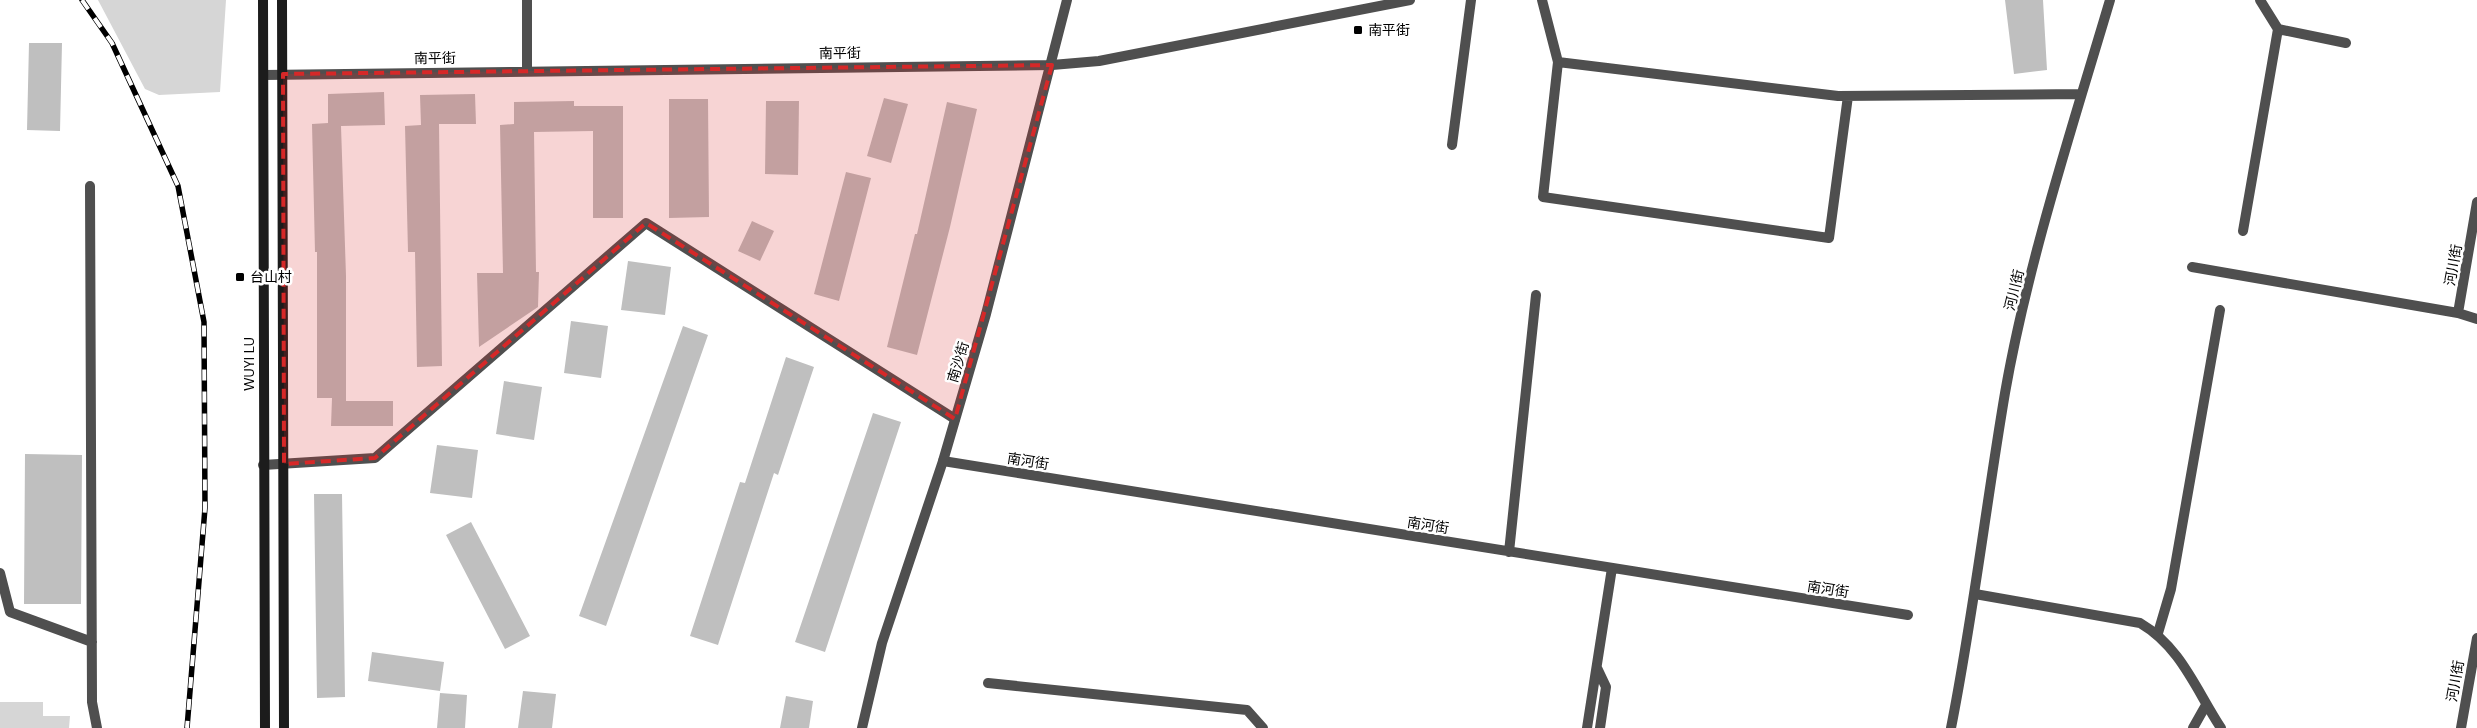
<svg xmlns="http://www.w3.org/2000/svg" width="2477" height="728" font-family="'DM Sans','Noto Sans SC',sans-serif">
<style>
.green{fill:#d6d6d6}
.building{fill:#bfbfbf}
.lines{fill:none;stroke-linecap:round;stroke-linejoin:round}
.service{stroke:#4f4f4f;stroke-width:10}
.minor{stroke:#4f4f4f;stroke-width:10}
.tertiary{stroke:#4f4f4f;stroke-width:10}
.secondary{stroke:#1c1c1c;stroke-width:10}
.rail-casing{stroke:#000;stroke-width:5.5}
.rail{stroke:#fff;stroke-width:4;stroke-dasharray:11;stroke-linecap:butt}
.marked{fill:#d62828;fill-opacity:0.2;stroke:#d62828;stroke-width:4;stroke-dasharray:10 6;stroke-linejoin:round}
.poi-dot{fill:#000;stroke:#fff;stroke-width:2}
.labels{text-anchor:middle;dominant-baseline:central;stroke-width:5;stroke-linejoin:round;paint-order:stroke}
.poi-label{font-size:14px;fill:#000;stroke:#fff;text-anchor:start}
.street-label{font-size:14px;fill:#000;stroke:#fff}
</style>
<rect width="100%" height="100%" fill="#fff"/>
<path class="green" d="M 98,0 L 226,0 L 220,92 L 159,95 L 145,89 Z
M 0,702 L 43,702 L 43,716 L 70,716 L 69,728 L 0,728 Z"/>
<path class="building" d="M 2005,0 L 2043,0 L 2047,70 L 2014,74 Z
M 29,43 L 62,43 L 60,131 L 27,130 Z
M 384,92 L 385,125 L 341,126 L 346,276 L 346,401 L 393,401 L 393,426 L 331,426 L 332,398 L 317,398 L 317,252 L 315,252 L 312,124 L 328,123 L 328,94 Z
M 475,94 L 476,124 L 439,124 L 442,366 L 417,367 L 415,252 L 408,252 L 405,126 L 421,125 L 420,95 Z
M 884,98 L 908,104 L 891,163 L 867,156 Z
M 669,99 L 708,99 L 709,217 L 669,218 Z
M 574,101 L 574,106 L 623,106 L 623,218 L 593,218 L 593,131 L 534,132 L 536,272 L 539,272 L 538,307 L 479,347 L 477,273 L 503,273 L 500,125 L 514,124 L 514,102 Z
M 766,101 L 799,101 L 798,175 L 765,174 Z
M 947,102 L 977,109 L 950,227 L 917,355 L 887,347 L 915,234 L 917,234 Z
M 846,172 L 871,178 L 839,301 L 814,294 Z
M 752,221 L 774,231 L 760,261 L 738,251 Z
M 628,261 L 671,267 L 665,315 L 621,310 Z
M 571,321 L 608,326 L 601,378 L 564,373 Z
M 683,326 L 708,335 L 606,626 L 579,616 Z
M 786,357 L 814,367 L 778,475 L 774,473 L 718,645 L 690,636 L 740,482 L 745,483 Z
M 504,381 L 542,387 L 534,440 L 496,434 Z
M 873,413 L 901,422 L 825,652 L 795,642 Z
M 437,445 L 478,450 L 472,498 L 430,493 Z
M 25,454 L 82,455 L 81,604 L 24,604 Z
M 314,494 L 342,494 L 345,697 L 317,698 Z
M 471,522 L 530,636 L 505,649 L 446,535 Z
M 372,652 L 444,662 L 440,691 L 368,681 Z
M 523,691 L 556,694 L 552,728 L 518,728 Z
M 440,693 L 467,695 L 465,728 L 437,728 Z
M 786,696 L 813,701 L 809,728 L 780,728 Z"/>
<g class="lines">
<path class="service" d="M 2260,0 L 2278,29 L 2346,43
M 1452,145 L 1471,0
M 90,186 L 92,702 L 97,728
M 2243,231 L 2278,29
M 0,573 L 10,612 L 92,642"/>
<path class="minor" d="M 1542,0 L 1558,62 L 1543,197 L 1829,238 L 1848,96
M 1558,62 L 1838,96 L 2081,94
M 527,71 L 527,0
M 264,75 L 1052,65 L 1099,61 L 1410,0
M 2192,267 L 2458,313 L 2477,319
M 2458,313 L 2477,202
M 943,461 L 1908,615
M 263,465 L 375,458 L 646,223 L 955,419
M 1509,552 L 1536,295
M 1975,594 L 2140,623 C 2181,647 2196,690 2221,728
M 2158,633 L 2171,589 L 2220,310
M 1597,668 L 1606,687 L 1600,728
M 988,683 L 1247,710 L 1263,728
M 1587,728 L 1612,568
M 1951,728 C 1973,617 1986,505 2005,393 C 2028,262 2072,128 2110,0
M 2193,728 L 2206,705
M 2461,728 L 2477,638"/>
<path class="tertiary" d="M 862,728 L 882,643 L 943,461 L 986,314 L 1067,0"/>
<path class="secondary" d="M 263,0 L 265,728
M 282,0 L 284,728"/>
<g class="rail-casing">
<path id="rail" d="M 82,0 L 112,43 L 178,186 L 204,322 L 205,508 L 187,728"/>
</g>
<use href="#rail" class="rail"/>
</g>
<path class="marked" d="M 1052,65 L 955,419 L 646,223 L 375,458 L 284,464 L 283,74 Z"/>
<g class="poi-dot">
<rect x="1353" y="25" width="10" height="10" rx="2.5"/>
<rect x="235" y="272" width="10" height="10" rx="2.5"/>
</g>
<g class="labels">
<g class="poi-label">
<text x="1368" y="30">南平街</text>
<text x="250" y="277">台山村</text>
</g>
<g class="street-label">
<text transform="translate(840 53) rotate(-1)">南平街</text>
<text transform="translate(435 58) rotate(-1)">南平街</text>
<text transform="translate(2453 265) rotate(-80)">河川街</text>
<text transform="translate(2014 290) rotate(-76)">河川街</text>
<text transform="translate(958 362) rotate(-73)">南沙街</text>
<text transform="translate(249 364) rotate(-90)">WUYI LU</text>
<text transform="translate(1028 461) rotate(9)">南河街</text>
<text transform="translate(1428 525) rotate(9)">南河街</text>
<text transform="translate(1828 589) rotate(9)">南河街</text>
<text transform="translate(2455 681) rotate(-80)">河川街</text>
</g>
</g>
</svg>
